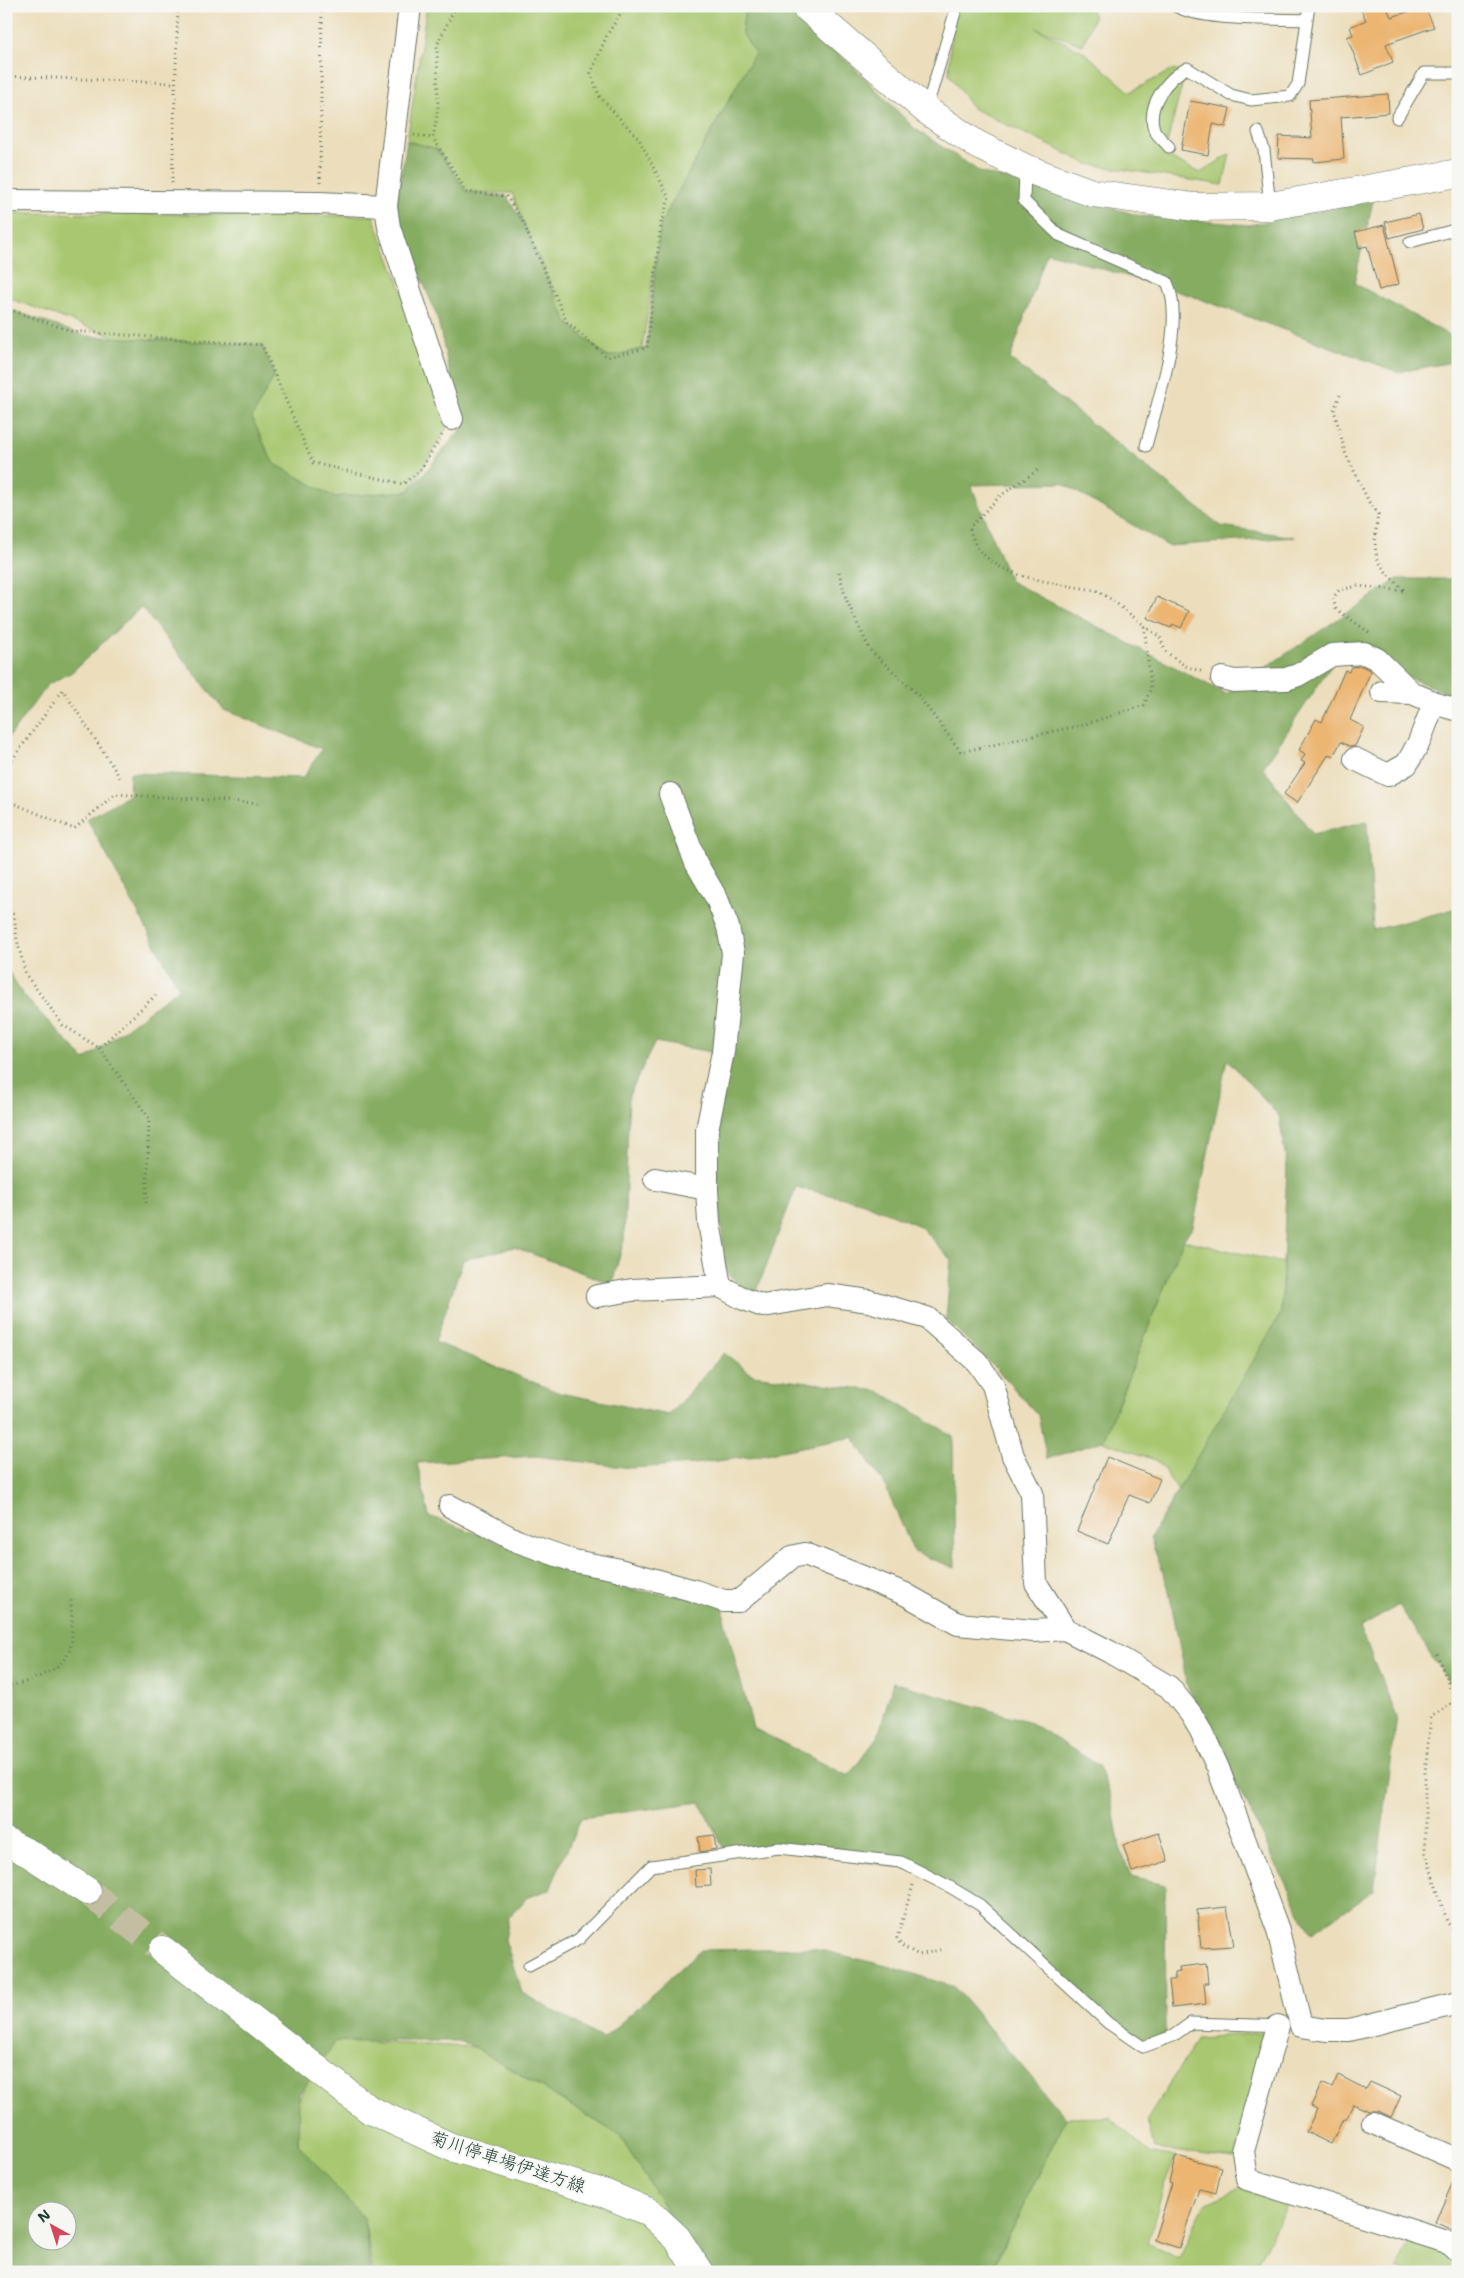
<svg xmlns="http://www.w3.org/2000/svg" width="1464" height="2278" font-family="'Shantell Sans','Klee One',sans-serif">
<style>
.green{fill:#a8c76f;stroke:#648252}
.forest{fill:#86ac62;stroke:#52744b;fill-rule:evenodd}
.building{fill:#ecb571}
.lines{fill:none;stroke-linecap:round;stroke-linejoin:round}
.secondary-tunnel{stroke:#c3bea1;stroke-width:28;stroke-dasharray:28 14;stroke-linecap:butt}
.lane-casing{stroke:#677564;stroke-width:13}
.street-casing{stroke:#677564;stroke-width:24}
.secondary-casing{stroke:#677564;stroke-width:29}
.path{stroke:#677564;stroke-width:3;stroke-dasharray:1 4;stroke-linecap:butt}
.lane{stroke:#fff;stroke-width:11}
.street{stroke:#fff;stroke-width:22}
.secondary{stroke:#fff;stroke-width:28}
.labels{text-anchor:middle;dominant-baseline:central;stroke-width:4;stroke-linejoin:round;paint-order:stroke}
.street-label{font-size:18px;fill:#1f3d34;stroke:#f6f6f2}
</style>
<rect width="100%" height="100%" fill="#f6f6f2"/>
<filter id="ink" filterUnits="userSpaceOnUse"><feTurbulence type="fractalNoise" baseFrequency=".02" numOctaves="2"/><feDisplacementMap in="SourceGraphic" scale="10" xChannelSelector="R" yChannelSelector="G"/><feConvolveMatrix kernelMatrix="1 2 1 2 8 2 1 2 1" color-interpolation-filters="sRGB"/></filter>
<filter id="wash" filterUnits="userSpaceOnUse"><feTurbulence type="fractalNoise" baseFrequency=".0096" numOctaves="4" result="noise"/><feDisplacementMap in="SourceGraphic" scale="20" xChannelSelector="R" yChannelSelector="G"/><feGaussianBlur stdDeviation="1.12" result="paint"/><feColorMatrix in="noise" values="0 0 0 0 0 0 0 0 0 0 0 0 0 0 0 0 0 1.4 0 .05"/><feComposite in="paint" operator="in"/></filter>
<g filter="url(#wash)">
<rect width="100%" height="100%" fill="#ecdebc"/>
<path class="green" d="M 427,6 L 745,6 L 742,33 L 755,53 L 661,223 L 642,349 L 607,357 L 567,322 L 546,279 L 512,193 L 467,192 L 437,149 L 407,141 Z
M 952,6 L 1090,6 L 1094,17 L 1083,45 L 1036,28 L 1084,52 L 1130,92 L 1174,69 L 1185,74 L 1164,155 L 1200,173 L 1230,154 L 1223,185 L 1088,164 L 972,108 L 949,74 Z
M 6,213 L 373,216 L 452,419 L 409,491 L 334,497 L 273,463 L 251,418 L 274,376 L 262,345 L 117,338 L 6,297 Z
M 1183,1240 L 1283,1263 L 1281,1314 L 1178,1491 L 1158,1461 L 1103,1441 Z
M 1272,2032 L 1235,2158 L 1154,2149 L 1147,2120 L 1198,2038 Z
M 336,2041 L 475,2047 L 619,2135 L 706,2272 L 373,2272 L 364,2219 L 336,2195 L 298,2144 L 297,2103 L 313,2071 Z
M 1109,2117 L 1151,2154 L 1176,2156 L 1163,2189 L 1148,2243 L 1179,2258 L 1205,2204 L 1244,2186 L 1289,2201 L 1253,2272 L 1118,2272 L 993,2267 L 1066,2118 Z
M 1410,2239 L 1455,2256 L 1458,2259 L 1458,2272 L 1404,2272 L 1397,2269 Z"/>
<path class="forest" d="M 745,6 L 787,6 L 863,76 L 914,128 L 980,172 L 1141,216 L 1249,225 L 1373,201 L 1354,283 L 1458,340 L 1458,361 L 1398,372 L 1192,296 L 1047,252 L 1010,359 L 1221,526 L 1295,537 L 1168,546 L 1062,483 L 971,485 L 1010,581 L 1226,694 L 1398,579 L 1458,579 L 1458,697 L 1341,651 L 1263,768 L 1313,834 L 1367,821 L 1373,930 L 1458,908 L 1458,1697 L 1399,1605 L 1360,1628 L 1397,1717 L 1374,1890 L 1311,1934 L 1187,1685 L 1168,1586 L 1150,1538 L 1281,1313 L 1287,1165 L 1279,1116 L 1227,1059 L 1193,1227 L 1183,1240 L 1103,1441 L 1047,1459 L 1038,1415 L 998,1371 L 946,1319 L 951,1260 L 920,1226 L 861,1202 L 796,1187 L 755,1295 L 744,1292 L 726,1270 L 718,1199 L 711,1052 L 655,1042 L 629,1095 L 624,1240 L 612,1284 L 514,1247 L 463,1260 L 435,1342 L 560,1393 L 669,1415 L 724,1353 L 753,1375 L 879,1391 L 953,1436 L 955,1568 L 914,1552 L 884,1484 L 853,1437 L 756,1456 L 693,1464 L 631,1468 L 536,1456 L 417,1463 L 429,1516 L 623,1589 L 724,1601 L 724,1618 L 753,1728 L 848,1776 L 878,1737 L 893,1682 L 1027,1721 L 1098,1765 L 1110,1793 L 1120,1847 L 1131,1877 L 1165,1885 L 1166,2034 L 1145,2047 L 1121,2028 L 980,1905 L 918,1871 L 789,1849 L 726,1853 L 700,1802 L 581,1818 L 550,1889 L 527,1898 L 509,1917 L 505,1940 L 522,1993 L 603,2039 L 701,1950 L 813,1948 L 891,1967 L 954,1987 L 1066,2118 L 993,2266 L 1118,2272 L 706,2272 L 619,2135 L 475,2047 L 459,2041 L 336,2041 L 299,2094 L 298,2144 L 364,2219 L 371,2272 L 6,2272 L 6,967 L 24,996 L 85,1060 L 179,988 L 87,819 L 129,795 L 130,773 L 303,778 L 322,749 L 224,710 L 141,607 L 72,672 L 47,685 L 6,741 L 6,308 L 85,336 L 262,345 L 274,376 L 252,418 L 273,463 L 334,497 L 409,491 L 462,428 L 437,316 L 395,213 L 407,141 L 437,149 L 467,192 L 506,196 L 521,218 L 567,322 L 607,357 L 646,348 L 661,223 L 755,53 L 742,33 ZM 38,2210 L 68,2210 L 68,2240 L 38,2240 Z"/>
<g id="blocks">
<path class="building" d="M 1359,6 L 1386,6 L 1391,17 L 1425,7 L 1434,27 L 1386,44 L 1393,62 L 1362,75 L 1347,37 L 1353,35 L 1350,27 L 1366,20 Z
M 1388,94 L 1389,113 L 1341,117 L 1344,159 L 1314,162 L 1314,159 L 1278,158 L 1279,136 L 1312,138 L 1309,100 Z
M 1190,101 L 1230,108 L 1226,127 L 1213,124 L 1208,155 L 1181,150 Z
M 1419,214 L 1423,229 L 1389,238 L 1385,222 Z
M 1384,225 L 1399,284 L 1379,290 L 1367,246 L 1359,248 L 1355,232 Z
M 1157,597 L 1189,611 L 1181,628 L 1173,624 L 1171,628 L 1147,618 Z
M 1362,666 L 1371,671 L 1350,720 L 1364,727 L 1355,746 L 1351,747 L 1341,742 L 1333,756 L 1329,754 L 1297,803 L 1284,794 L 1305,763 L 1301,761 L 1305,754 L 1299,750 L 1316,719 L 1322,722 L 1345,670 L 1349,672 L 1352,667 Z
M 1107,1457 L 1160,1479 L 1150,1503 L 1129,1495 L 1108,1544 L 1077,1531 Z
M 1159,1833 L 1168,1861 L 1132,1872 L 1123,1845 Z
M 714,1835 L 716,1849 L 700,1852 L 698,1837 Z
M 710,1869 L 711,1886 L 696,1887 L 695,1870 Z
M 1227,1907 L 1234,1946 L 1201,1948 L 1197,1910 Z
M 1206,1964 L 1208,1983 L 1204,1983 L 1206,2004 L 1172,2008 L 1169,1980 L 1174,1980 L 1174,1973 L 1180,1972 L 1179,1967 Z
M 1338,2075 L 1366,2089 L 1370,2082 L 1401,2096 L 1391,2117 L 1378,2111 L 1369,2111 L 1353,2104 L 1346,2120 L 1343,2119 L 1331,2144 L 1306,2132 L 1317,2109 L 1311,2106 L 1322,2083 L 1332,2088 Z
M 1176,2156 L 1222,2167 L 1216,2193 L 1199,2189 L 1179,2248 L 1154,2240 L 1172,2183 L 1169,2182 Z
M 1457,2173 L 1458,2173 L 1458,2232 L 1435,2222 Z"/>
</g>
</g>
<g filter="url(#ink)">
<use href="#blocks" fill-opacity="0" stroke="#677564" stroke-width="1"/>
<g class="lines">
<path class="secondary-tunnel" d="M 87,1891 L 163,1950"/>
<g class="lane-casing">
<path id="lane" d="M 1175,6 C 1205,22 1271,18 1306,20
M 926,110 L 957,6
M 1397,118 L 1424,73 L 1458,73
M 1258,132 L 1264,150 L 1270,206
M 1169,147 C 1165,142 1156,135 1154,129 C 1146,105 1168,78 1187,68 L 1231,95 L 1251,100 L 1290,96 L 1298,84 L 1309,6
M 1025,168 L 1024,201 L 1059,235 L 1167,282 C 1186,323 1157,402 1146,446
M 1410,242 L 1458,229
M 529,1966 L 579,1939 L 651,1866 L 779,1848 L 901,1862 L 950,1887 L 980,1905 L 1108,2023 L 1143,2047 L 1173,2036 L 1191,2023 L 1282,2026"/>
</g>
<g class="street-casing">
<path id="street" d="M 410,6 L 386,206 L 389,227 L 452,419
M 6,201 L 319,203 L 386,206
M 1222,678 L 1234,681 L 1286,679 L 1298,675 L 1332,655 L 1364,653 L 1377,659 L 1412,693
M 1382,692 L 1412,693 L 1440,705 L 1458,710
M 1355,759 L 1388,775 L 1407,764 L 1419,742 L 1434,703
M 670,794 L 696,863 L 717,899 L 728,927 L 733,953 L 723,1052 L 707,1130 L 707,1189 L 709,1222 L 720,1286 L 744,1299 L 763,1306 L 827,1295 L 869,1301 L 927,1318 L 977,1362 L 993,1385 L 1013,1456 L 1032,1493 L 1036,1583 L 1065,1629 L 1110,1652 L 1169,1687 L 1191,1714 L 1200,1729 L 1218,1768 L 1278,1930 L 1301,2026 L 1326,2030 L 1349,2030 L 1458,2003
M 655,1179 L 707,1189
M 597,1296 L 632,1290 L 720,1286
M 450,1506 L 517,1541 L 574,1561 L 616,1569 L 695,1591 L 724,1601 L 739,1601 L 792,1557 L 805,1554 L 905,1594 L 958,1624 L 1034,1631 L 1065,1629
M 1278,2026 L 1243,2151 L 1247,2179 L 1447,2242 L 1458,2252
M 1373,2123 L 1458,2160"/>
</g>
<g class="secondary-casing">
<path id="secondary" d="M 805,6 L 926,110 L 976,144 L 1025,168 L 1092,193 L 1194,207 L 1270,206 L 1458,173
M 6,1842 L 30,1854 L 87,1891
M 163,1950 L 370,2110 L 451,2147 L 606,2194 L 649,2212 L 677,2238 L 699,2272"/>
</g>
<path class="path" d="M 456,6 L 437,45 L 438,109 L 433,138 L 467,192 L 506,196 L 521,218 L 567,322 L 607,357 L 647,348 L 661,223 L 669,198 L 639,139 L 599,96 L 591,73 L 607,35 L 625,6
M 6,76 L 174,83
M 414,135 L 433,138
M 172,183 L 178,6
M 320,183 L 322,6
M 6,306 L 8,309 L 71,331 L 262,345 L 313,463 L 403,484 L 421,469 L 442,435
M 1340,395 L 1334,410 L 1345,452 L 1369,502 L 1378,514 C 1372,557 1373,561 1405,591 L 1358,586 L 1339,590 L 1333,598 L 1336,609 L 1370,633
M 839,572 L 846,599 L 870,650 L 918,695 L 961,752 L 1086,724 L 1144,705 L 1151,688 L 1144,625 C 1132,617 1110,596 1097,591 C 1091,589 1082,588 1075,587 C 1038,580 976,573 970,527 L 1000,496 L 1038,470
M 1144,626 L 1160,637 L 1165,651 L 1185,666 L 1203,672
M 6,768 L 63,690 L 121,779
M 6,800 L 74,829 L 115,794 L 261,803
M 6,906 L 14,915 L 17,940 L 26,975 L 63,1025 L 99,1048 L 157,994
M 99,1048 L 149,1118 L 146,1205
M 1437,1654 L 1455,1701 L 1431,1717 L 1425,1772 L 1425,1851 L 1447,1922 L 1458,1935
M 6,1687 C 28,1682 62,1672 70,1649 C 74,1638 71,1612 71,1599
M 913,1885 L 897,1938 L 901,1945 L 919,1955 L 943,1949"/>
<use href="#lane" class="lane"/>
<use href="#street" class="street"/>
<use href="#secondary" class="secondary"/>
</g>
</g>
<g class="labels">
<g class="street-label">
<text transform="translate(508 2162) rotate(18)">菊川停車場伊達方線</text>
</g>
</g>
<rect width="1464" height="2278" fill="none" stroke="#f6f6f2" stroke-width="25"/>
<g transform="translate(52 2226) rotate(321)"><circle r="24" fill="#f6f6f2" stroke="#a0aca6"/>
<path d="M0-4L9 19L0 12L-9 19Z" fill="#d1495b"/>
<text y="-8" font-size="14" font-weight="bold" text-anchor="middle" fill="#1f3d34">N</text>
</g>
</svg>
